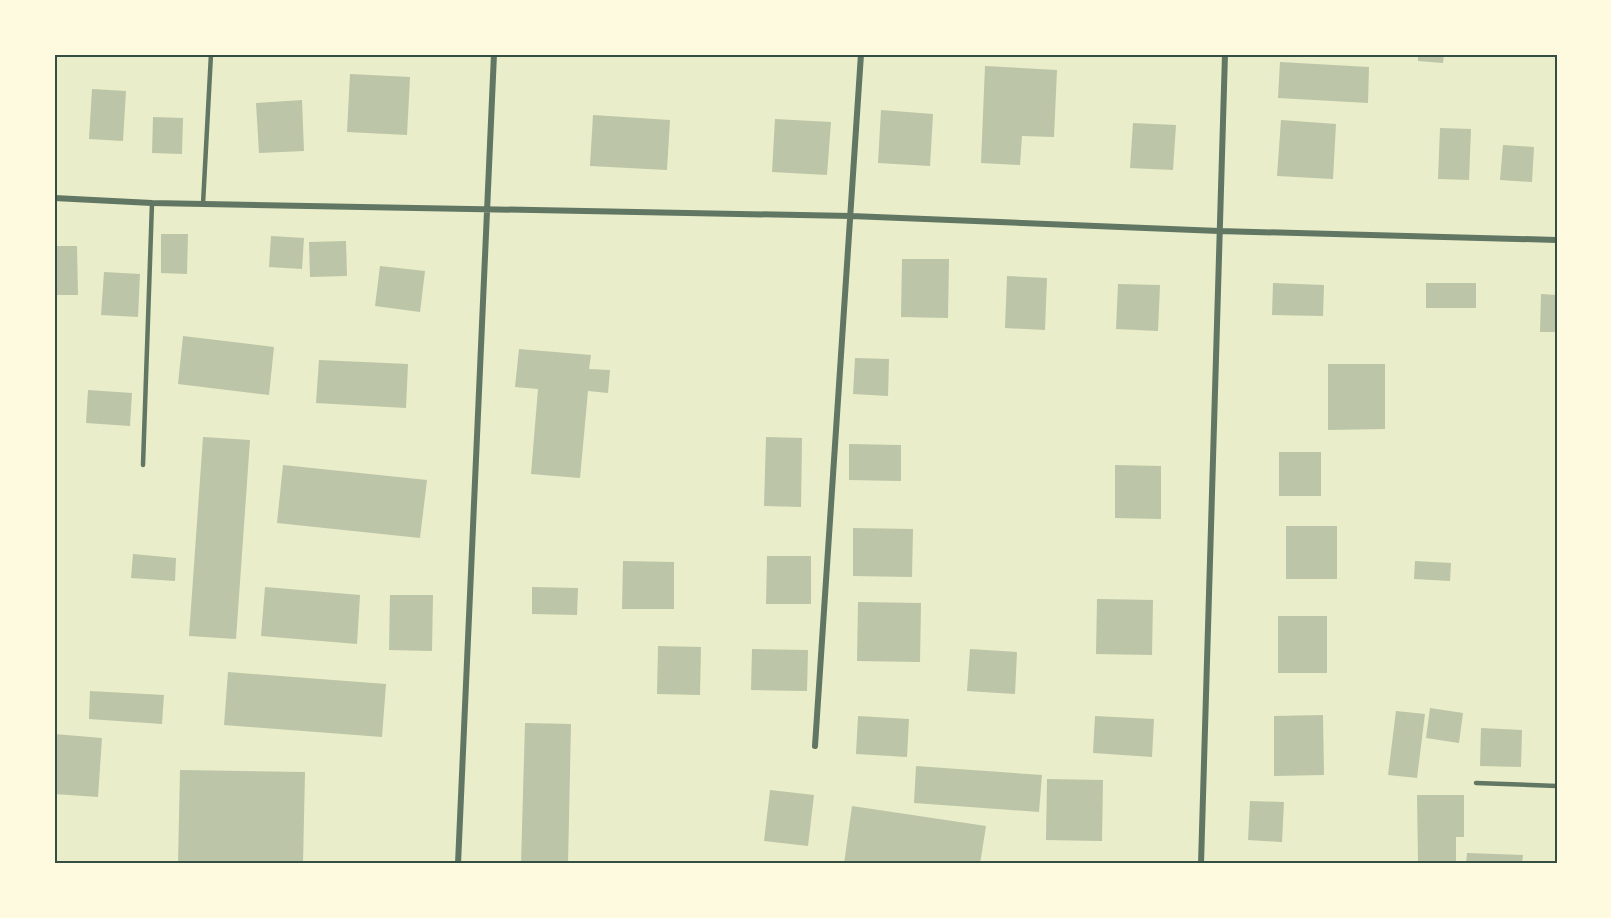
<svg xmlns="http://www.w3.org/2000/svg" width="1611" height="918" font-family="'Times New Roman',serif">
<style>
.building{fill:#bcc5a7}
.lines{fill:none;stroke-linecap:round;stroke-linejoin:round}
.service{stroke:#617663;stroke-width:4.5}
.minor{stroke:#617663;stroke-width:6}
.neatline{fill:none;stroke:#344e41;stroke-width:2}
</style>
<rect width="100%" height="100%" fill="#e9edc9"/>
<path class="building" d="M 1418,54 L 1444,54 L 1443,63 L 1418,61 Z
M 1280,62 L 1369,67 L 1368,103 L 1278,98 Z
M 985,66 L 1057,70 L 1054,137 L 1022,136 L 1020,165 L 981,163 Z
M 350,74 L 410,77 L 407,135 L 347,132 Z
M 92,89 L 126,91 L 123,141 L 89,139 Z
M 302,100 L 304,151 L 259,153 L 256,103 Z
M 881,110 L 933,114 L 930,166 L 878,163 Z
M 593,115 L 670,120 L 667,170 L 590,166 Z
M 153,117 L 183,118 L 182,154 L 152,153 Z
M 775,119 L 831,122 L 827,175 L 772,172 Z
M 1281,120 L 1336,124 L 1333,179 L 1277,176 Z
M 1133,123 L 1176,125 L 1173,170 L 1130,168 Z
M 1440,128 L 1471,129 L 1469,180 L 1438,179 Z
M 1503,145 L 1534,147 L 1532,182 L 1500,180 Z
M 161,234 L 188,234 L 187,274 L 161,273 Z
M 271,236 L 304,238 L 302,269 L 269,267 Z
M 346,241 L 347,276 L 310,277 L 309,242 Z
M 54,246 L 77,246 L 78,295 L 54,295 Z
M 902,259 L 949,259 L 948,318 L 901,317 Z
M 380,266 L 425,271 L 420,312 L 375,306 Z
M 104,272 L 140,274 L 138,317 L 101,315 Z
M 1007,276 L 1047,278 L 1045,330 L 1005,328 Z
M 1273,283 L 1324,285 L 1323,316 L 1272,315 Z
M 1426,283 L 1476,283 L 1476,308 L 1426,308 Z
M 1118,284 L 1160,285 L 1158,331 L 1116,329 Z
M 1541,294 L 1557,295 L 1557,332 L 1540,332 Z
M 183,336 L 274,347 L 269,395 L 178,384 Z
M 519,349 L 591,355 L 589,369 L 610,370 L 608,393 L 588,391 L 580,478 L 531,474 L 538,389 L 515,387 Z
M 855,358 L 889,359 L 888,396 L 853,394 Z
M 319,360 L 408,364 L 406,408 L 316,403 Z
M 1328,364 L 1385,364 L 1385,429 L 1328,430 Z
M 88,390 L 132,393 L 130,426 L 86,423 Z
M 203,437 L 250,440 L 236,639 L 189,636 Z
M 766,437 L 802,438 L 801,507 L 764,506 Z
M 849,444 L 901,445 L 901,481 L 849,480 Z
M 1279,452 L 1321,452 L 1321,496 L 1279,496 Z
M 283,465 L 427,480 L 420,538 L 277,523 Z
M 1115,465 L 1161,466 L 1161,519 L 1115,518 Z
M 1286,526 L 1337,526 L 1337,579 L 1286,579 Z
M 853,528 L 913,529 L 912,577 L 853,576 Z
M 133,554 L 176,558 L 175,581 L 131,578 Z
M 767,556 L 811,556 L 811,604 L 766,604 Z
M 623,561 L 674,562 L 674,609 L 622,609 Z
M 1415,561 L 1451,563 L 1450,581 L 1414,579 Z
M 265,587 L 360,595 L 357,644 L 261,636 Z
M 532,587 L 578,588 L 577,615 L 532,614 Z
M 390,595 L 433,595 L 432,651 L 389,650 Z
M 1097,599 L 1153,600 L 1152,655 L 1096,654 Z
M 858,602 L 921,603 L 920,662 L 857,661 Z
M 1278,616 L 1327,616 L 1327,673 L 1278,673 Z
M 658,646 L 701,647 L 700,695 L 657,694 Z
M 752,649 L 808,650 L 807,691 L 751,690 Z
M 970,649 L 1017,652 L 1015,694 L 967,691 Z
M 228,672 L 386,684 L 382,737 L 224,725 Z
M 90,691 L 164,695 L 162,724 L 89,719 Z
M 1430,708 L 1463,713 L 1459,743 L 1426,738 Z
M 1396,711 L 1425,714 L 1417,778 L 1388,775 Z
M 1323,715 L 1324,775 L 1274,776 L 1274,716 Z
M 858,716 L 909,719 L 907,757 L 856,754 Z
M 1095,716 L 1154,719 L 1152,757 L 1093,753 Z
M 525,723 L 571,724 L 568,864 L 521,864 Z
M 1481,728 L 1522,730 L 1521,767 L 1480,766 Z
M 54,734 L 102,738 L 98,797 L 54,794 Z
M 916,766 L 1042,775 L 1039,812 L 914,803 Z
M 180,770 L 305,772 L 303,864 L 178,864 Z
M 1047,779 L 1103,780 L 1102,841 L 1046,840 Z
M 770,790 L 814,795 L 808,846 L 764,841 Z
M 1417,795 L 1464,795 L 1464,837 L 1456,837 L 1456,864 L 1418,864 Z
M 1250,801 L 1284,802 L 1282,842 L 1248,840 Z
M 852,806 L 986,826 L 980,864 L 844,864 Z
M 1467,853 L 1523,855 L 1522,864 L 1466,864 Z"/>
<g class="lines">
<path class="service" d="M 203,204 L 211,54
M 143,465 L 152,203
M 1476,783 L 1557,786"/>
<path class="minor" d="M 54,198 L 152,203 L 851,216 L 1219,231 L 1557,240
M 815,746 L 861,54
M 458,864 L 494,54
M 1201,864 L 1225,54"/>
</g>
<rect width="1611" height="918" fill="none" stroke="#fefae0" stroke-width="111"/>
<rect x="56" y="56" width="1500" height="806" class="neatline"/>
</svg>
